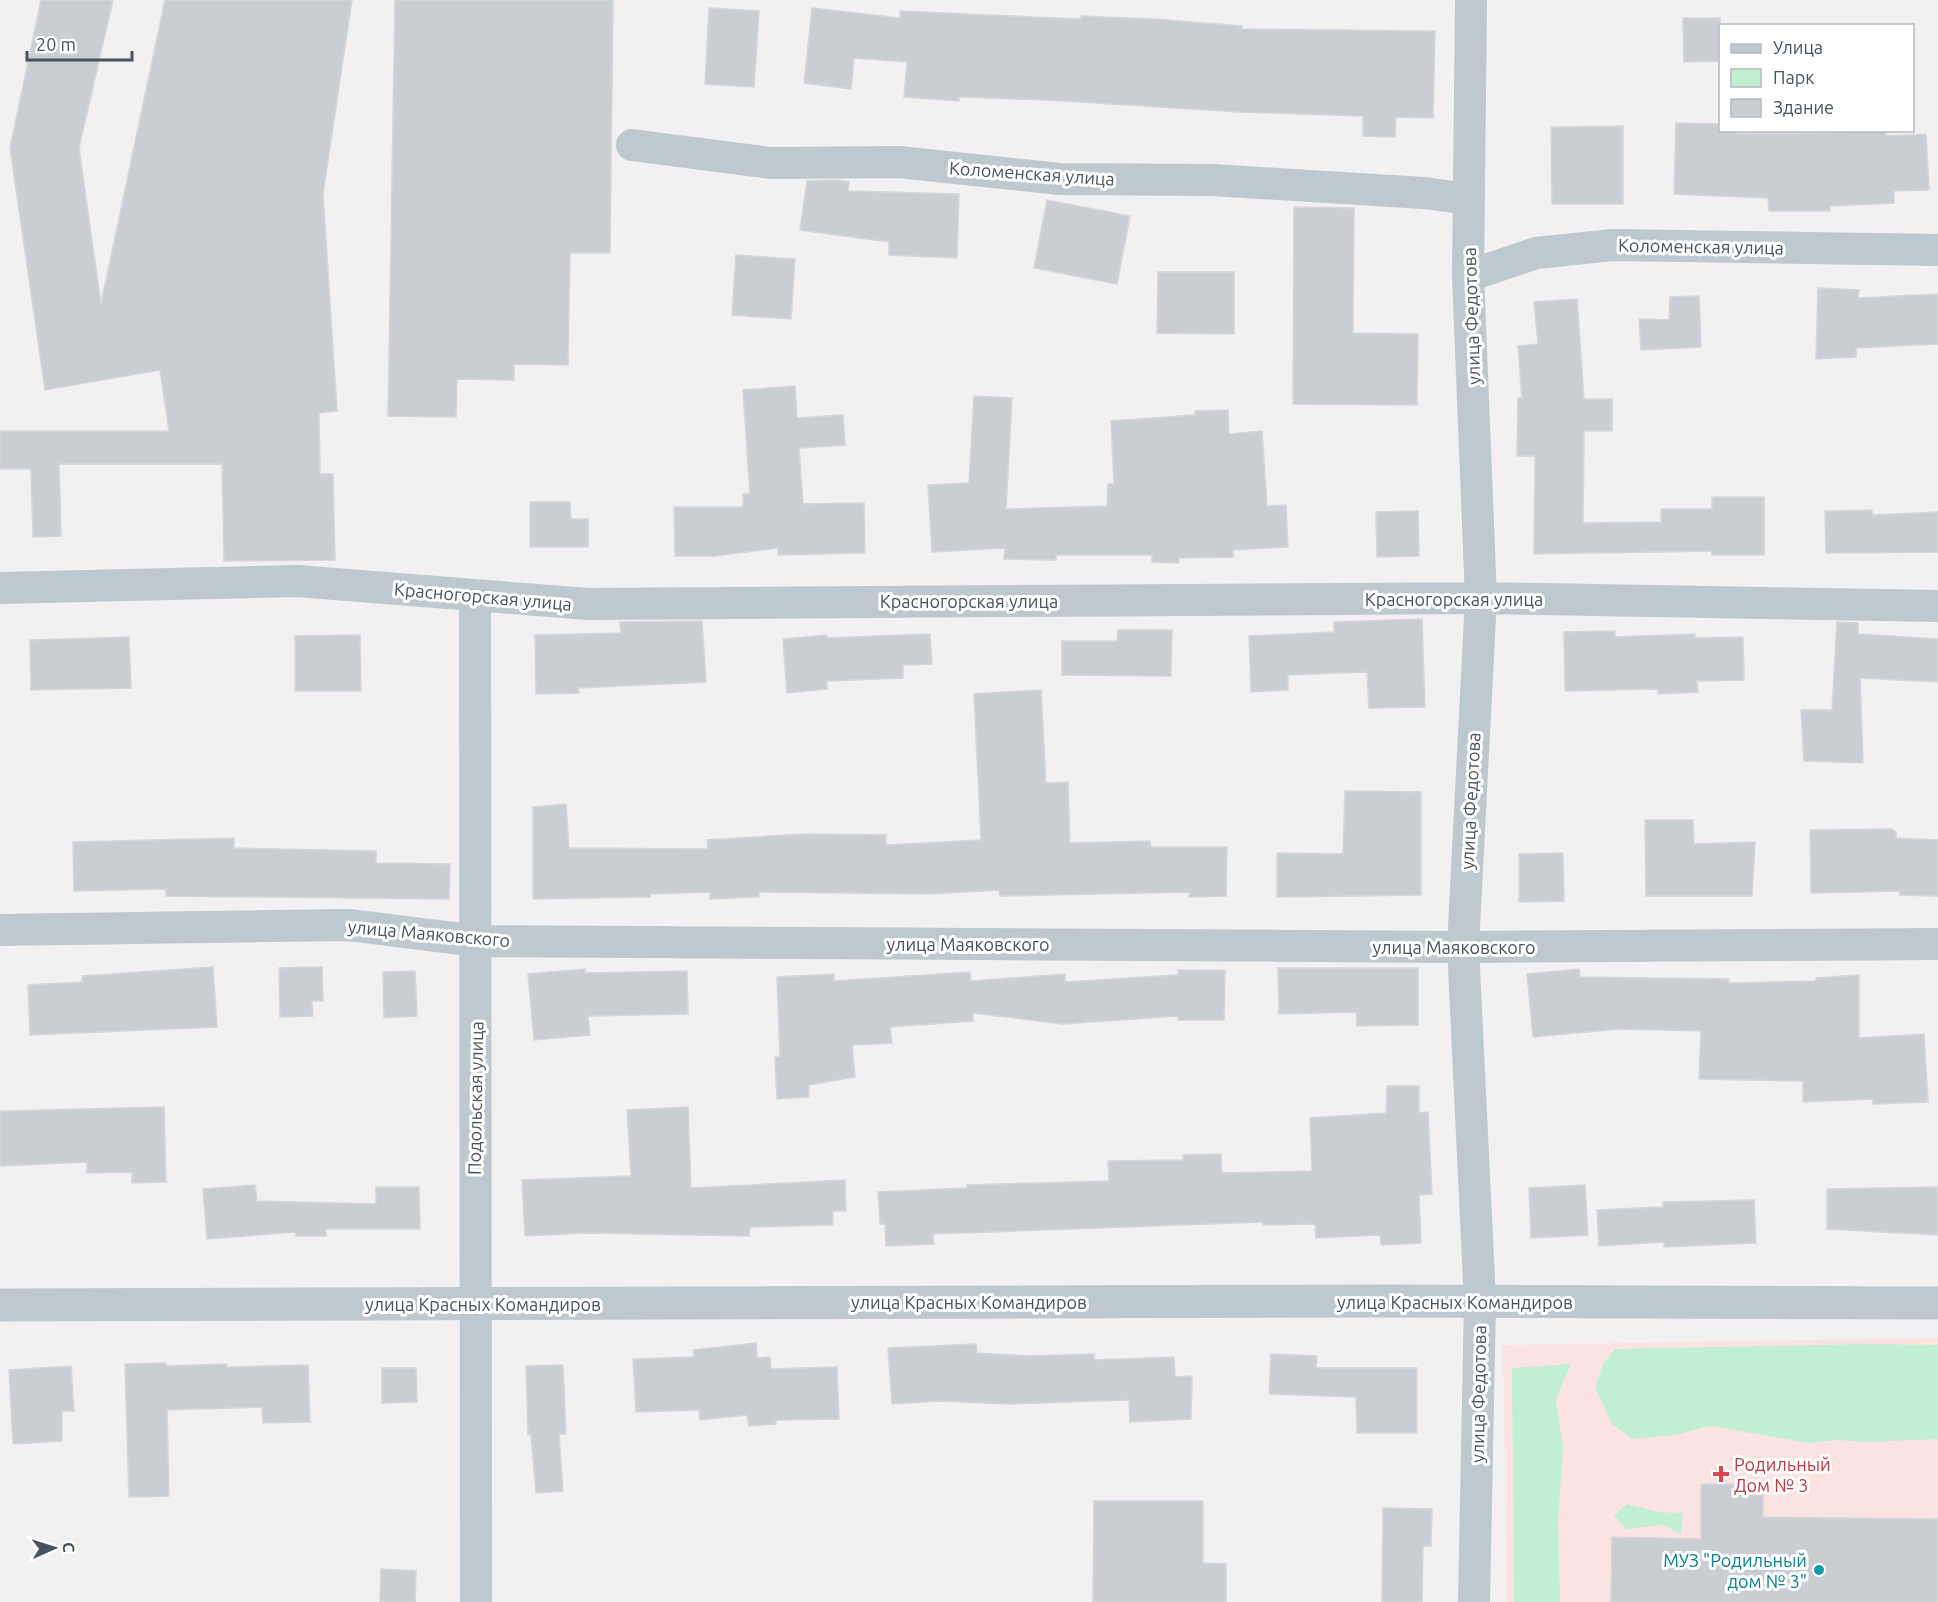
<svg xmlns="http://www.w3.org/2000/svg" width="1938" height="1602" font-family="Ubuntu,sans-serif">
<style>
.medical{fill:#fbe3e2}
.green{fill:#c0efd1}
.building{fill:#cacdd2;stroke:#d4d6db;stroke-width:1.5}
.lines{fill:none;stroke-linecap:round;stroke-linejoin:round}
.minor{stroke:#bec8cf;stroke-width:32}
.tertiary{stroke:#bec8cf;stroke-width:33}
.health-dot{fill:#e0444e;stroke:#fff;stroke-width:2}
.culture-dot{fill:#0f9aa8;stroke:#fff;stroke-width:2}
.labels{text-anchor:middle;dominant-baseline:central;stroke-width:6;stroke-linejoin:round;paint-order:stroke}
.street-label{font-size:18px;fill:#48545d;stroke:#fff}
.health-label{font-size:18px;fill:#be3a42;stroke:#fff;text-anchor:start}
.culture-label{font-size:18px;fill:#0d838f;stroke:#fff;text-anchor:end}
</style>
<rect width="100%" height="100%" fill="#f2f0f0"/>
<path class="medical" d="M 1938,1338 L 1938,1602 L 1507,1602 L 1503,1345 Z"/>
<path class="green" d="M 1872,1344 L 1938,1345 L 1938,1439 L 1867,1442 L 1836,1440 L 1810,1443 L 1710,1426 L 1675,1435 L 1632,1439 L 1612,1424 L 1595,1387 L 1603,1364 L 1615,1349 Z
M 1571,1364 L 1556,1400 L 1563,1448 L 1558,1522 L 1560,1602 L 1514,1602 L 1512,1368 Z
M 1627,1504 L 1658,1512 L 1683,1513 L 1681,1534 L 1663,1525 L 1626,1529 L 1614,1515 Z"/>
<path class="building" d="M 41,0 L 113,0 L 79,148 L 101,304 L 165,0 L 352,0 L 323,194 L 337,411 L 319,413 L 320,474 L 333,474 L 335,560 L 224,561 L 222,464 L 59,464 L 61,536 L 33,537 L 31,469 L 0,469 L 0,431 L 169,431 L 160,370 L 45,390 L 10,148 Z
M 395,0 L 613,0 L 610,253 L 570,253 L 568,365 L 514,364 L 514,380 L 457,379 L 456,417 L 388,416 Z
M 709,8 L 759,11 L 754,87 L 705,84 Z
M 812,8 L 900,18 L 900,11 L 1081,19 L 1081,16 L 1155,19 L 1242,26 L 1242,29 L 1435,31 L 1433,118 L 1396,117 L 1395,137 L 1363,136 L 1363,116 L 1239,112 L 1047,100 L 959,97 L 959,101 L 904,97 L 907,62 L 854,58 L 851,89 L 804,83 Z
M 1683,18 L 1720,18 L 1720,61 L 1684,62 Z
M 1676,123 L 1720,124 L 1720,130 L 1735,130 L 1735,134 L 1886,132 L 1886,136 L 1926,134 L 1929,190 L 1894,191 L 1894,203 L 1830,206 L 1830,211 L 1769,211 L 1768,198 L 1674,194 Z
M 1623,126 L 1623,204 L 1552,204 L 1551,127 Z
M 836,180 L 849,182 L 848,191 L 959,194 L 957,258 L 889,255 L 889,242 L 800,230 L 807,181 Z
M 1047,200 L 1130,216 L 1117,284 L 1034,268 Z
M 1294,207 L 1354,208 L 1353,333 L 1418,334 L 1417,405 L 1293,404 Z
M 736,255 L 795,259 L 791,319 L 732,315 Z
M 1158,272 L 1234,272 L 1234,334 L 1157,333 Z
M 1818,288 L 1859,290 L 1858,298 L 1938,294 L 1938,344 L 1856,348 L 1856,357 L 1816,359 Z
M 1699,296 L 1701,347 L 1641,350 L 1639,319 L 1669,320 L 1670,297 Z
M 1577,299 L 1584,399 L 1612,399 L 1612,431 L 1584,431 L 1583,523 L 1661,522 L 1661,509 L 1712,509 L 1712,497 L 1764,497 L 1764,555 L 1712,555 L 1712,551 L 1534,554 L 1535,456 L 1517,456 L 1518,398 L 1522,398 L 1518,346 L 1538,344 L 1534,302 Z
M 795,386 L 797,418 L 843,415 L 845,445 L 799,448 L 803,504 L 864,503 L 865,553 L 778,555 L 778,548 L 715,556 L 675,556 L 674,507 L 743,507 L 743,494 L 750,494 L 743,390 Z
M 974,396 L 1012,398 L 1006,509 L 1107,506 L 1108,484 L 1114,484 L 1111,421 L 1195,415 L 1195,411 L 1228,410 L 1229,434 L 1262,431 L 1267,506 L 1286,505 L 1288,547 L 1233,550 L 1233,557 L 1179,558 L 1179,563 L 1152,562 L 1152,555 L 1056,555 L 1056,560 L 1004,559 L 1005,548 L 932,552 L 928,485 L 969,483 Z
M 530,502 L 570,502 L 571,519 L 588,519 L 588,547 L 530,547 Z
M 1872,510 L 1872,515 L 1938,512 L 1938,552 L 1826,553 L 1825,511 Z
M 1418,511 L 1419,556 L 1377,557 L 1376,512 Z
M 1422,619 L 1425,707 L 1369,708 L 1367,672 L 1288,675 L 1288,690 L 1251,692 L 1249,636 L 1334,632 L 1334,622 Z
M 702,621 L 706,682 L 578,688 L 579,693 L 536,694 L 535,635 L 621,633 L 620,622 Z
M 1837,622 L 1858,623 L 1858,634 L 1938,639 L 1938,682 L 1860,678 L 1863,763 L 1804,761 L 1801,710 L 1832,710 Z
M 1118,630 L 1172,630 L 1171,676 L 1062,675 L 1062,641 L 1117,641 Z
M 1615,631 L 1615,637 L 1695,634 L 1695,638 L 1743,637 L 1744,680 L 1697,681 L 1698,692 L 1658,694 L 1658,689 L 1565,691 L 1564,632 Z
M 930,634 L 932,664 L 903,665 L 903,678 L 827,681 L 827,689 L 787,693 L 783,639 L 827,635 L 827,638 Z
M 360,635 L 361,691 L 295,691 L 295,636 Z
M 129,637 L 131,688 L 31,690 L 30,640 Z
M 1041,690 L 1046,783 L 1068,782 L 1070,843 L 1150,841 L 1151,847 L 1227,847 L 1226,896 L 1189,897 L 1189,892 L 1000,896 L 999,890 L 930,894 L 759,892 L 759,897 L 710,899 L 710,892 L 650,894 L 650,897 L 533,899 L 533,807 L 566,804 L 569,848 L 708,849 L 707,840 L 804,834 L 886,835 L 886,845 L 981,840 L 974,694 Z
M 1345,791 L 1421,792 L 1421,895 L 1277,897 L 1277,853 L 1343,854 Z
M 1645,820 L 1693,820 L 1694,844 L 1755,842 L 1752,896 L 1646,896 Z
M 1892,829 L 1896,832 L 1896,838 L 1938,840 L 1938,896 L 1900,895 L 1900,891 L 1811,893 L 1810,830 Z
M 234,838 L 234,848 L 376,851 L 376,863 L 450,864 L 449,899 L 166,896 L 166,889 L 74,891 L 73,842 Z
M 1563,853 L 1564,901 L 1519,902 L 1519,854 Z
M 213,967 L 217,1027 L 30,1035 L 28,985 L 82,982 L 82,976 Z
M 322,967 L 323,1001 L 312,1001 L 313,1016 L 280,1017 L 279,968 Z
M 1278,968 L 1418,968 L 1418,1025 L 1357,1026 L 1356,1012 L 1279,1014 Z
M 585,969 L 585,973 L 687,971 L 688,1014 L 588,1016 L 590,1035 L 534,1040 L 528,974 Z
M 1579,969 L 1580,977 L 1729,979 L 1729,983 L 1816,981 L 1816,978 L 1859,975 L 1859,1038 L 1924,1034 L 1928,1102 L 1873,1104 L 1873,1099 L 1803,1102 L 1803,1081 L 1699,1079 L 1701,1031 L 1619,1029 L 1533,1037 L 1527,974 Z
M 1178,970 L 1225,970 L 1224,1020 L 1178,1020 L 1178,1016 L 1062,1024 L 973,1013 L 973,1021 L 890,1027 L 892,1043 L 852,1045 L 855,1077 L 809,1085 L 809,1097 L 777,1099 L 775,1057 L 780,1057 L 777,977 L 834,974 L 834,981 L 970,972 L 971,981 L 1065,974 L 1065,982 L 1178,975 Z
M 415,971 L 417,1016 L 384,1018 L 383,972 Z
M 1387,1086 L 1419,1086 L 1419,1113 L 1428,1112 L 1432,1194 L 1419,1195 L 1421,1243 L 1381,1245 L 1380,1235 L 1316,1238 L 1315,1224 L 1263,1225 L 1263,1222 L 933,1234 L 934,1244 L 886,1246 L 885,1224 L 880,1224 L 878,1192 L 967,1188 L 967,1185 L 1109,1181 L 1108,1161 L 1183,1160 L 1183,1155 L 1221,1154 L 1222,1173 L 1312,1171 L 1310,1118 L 1386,1113 Z
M 164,1107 L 166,1182 L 132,1183 L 132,1172 L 87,1173 L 87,1162 L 0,1166 L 0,1111 Z
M 688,1107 L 691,1188 L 845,1180 L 846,1211 L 833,1211 L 833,1225 L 750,1227 L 749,1236 L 586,1233 L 525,1236 L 522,1180 L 631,1176 L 627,1110 Z
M 255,1185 L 257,1201 L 376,1204 L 376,1187 L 419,1187 L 420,1229 L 326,1229 L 326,1236 L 296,1236 L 296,1232 L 207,1239 L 203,1189 Z
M 1585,1185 L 1588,1235 L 1531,1238 L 1529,1188 Z
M 1938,1187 L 1938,1235 L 1827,1229 L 1827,1189 Z
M 1754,1200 L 1756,1243 L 1664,1247 L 1664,1242 L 1599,1246 L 1597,1210 L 1663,1207 L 1663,1202 Z
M 756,1343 L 757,1358 L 770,1357 L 771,1369 L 837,1367 L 839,1419 L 776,1420 L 776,1424 L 749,1426 L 747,1415 L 700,1420 L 699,1410 L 636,1412 L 633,1359 L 694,1357 L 693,1350 Z
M 976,1344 L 977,1353 L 1030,1356 L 1094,1354 L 1094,1360 L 1174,1357 L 1175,1377 L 1192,1376 L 1191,1419 L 1130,1422 L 1129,1400 L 1010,1404 L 939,1401 L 892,1404 L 888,1348 Z
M 1271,1354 L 1317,1356 L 1316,1368 L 1417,1368 L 1417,1433 L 1357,1433 L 1356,1397 L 1269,1394 Z
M 166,1363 L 166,1366 L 227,1364 L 227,1367 L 308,1365 L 310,1422 L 263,1423 L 262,1407 L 167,1410 L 169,1496 L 129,1497 L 125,1364 Z
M 563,1365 L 566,1434 L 559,1434 L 563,1491 L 536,1493 L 531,1435 L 528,1435 L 526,1366 Z
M 71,1366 L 74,1411 L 62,1411 L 62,1441 L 13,1444 L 9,1370 Z
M 382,1368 L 416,1368 L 417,1402 L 382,1403 Z
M 1701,1484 L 1763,1484 L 1763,1517 L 1938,1519 L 1938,1602 L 1611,1602 L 1612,1537 L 1701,1539 Z
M 1094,1501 L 1203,1501 L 1203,1563 L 1226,1564 L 1226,1602 L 1093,1602 Z
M 1383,1508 L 1432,1509 L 1431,1546 L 1423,1546 L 1422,1602 L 1382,1602 Z
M 381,1569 L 416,1571 L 415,1602 L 380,1602 Z"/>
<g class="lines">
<path class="minor" d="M 1471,0 L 1468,276 L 1481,598 L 1463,947 L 1480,1301 L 1474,1602
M 632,145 L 771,163 L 899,162 L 1060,179 L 1212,180 L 1424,193 L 1469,199
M 1468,276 L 1536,253 L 1613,245 L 1938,250
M 0,588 L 297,581 L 588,604 L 1481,598 L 1938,606
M 475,595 C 477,930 473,1266 476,1602
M 0,930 L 349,925 L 477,941 L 1463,947 L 1938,944"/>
<path class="tertiary" d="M 0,1305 L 1390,1301 L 1938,1303"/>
</g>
<path class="health-dot" d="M1718 1465h6v6h6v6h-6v6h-6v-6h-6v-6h6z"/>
<circle class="culture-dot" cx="1819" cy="1570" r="6"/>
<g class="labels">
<g class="street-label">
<text transform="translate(1032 173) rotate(4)">Коломенская улица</text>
<text transform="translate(1701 246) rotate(1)">Коломенская улица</text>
<text transform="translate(1471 316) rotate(-92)">улица Федотова</text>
<text transform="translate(483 596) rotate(5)">Красногорская улица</text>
<text x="1454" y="599">Красногорская улица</text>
<text x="969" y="601">Красногорская улица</text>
<text transform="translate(1470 801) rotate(-87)">улица Федотова</text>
<text transform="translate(429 933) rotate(5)">улица Маяковского</text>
<text x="968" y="944">улица Маяковского</text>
<text x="1454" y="947">улица Маяковского</text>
<text transform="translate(475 1098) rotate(-89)">Подольская улица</text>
<text x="969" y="1302">улица Красных Командиров</text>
<text x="1455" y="1302">улица Красных Командиров</text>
<text x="483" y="1304">улица Красных Командиров</text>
<text transform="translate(1478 1394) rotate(-89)">улица Федотова</text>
</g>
<g class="health-label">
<text x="1734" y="1464">Родильный<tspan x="1734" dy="21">Дом № 3</tspan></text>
</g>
<g class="culture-label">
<text x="1807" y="1560">МУЗ "Родильный<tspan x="1807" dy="21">дом № 3"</tspan></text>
</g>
</g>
<rect x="1719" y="24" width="195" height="108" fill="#ffffff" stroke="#b6bbbe" stroke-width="1.5"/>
<rect x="1731" y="44" width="30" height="9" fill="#bec8cf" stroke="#b6bbbe" stroke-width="1.5"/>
<text x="1773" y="54" font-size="18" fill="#48545d">Улица</text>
<rect x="1731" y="69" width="30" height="18" fill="#c0efd1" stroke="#b6bbbe" stroke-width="1.5"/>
<text x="1773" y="84" font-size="18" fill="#48545d">Парк</text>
<rect x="1731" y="99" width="30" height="18" fill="#cacdd2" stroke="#b6bbbe" stroke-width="1.5"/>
<text x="1773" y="114" font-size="18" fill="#48545d">Здание</text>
<g transform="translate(54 1548) rotate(87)" stroke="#ffffff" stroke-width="4.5" paint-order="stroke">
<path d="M0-4.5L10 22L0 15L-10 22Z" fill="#48545d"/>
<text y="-9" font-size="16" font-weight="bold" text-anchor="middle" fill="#48545d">С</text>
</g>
<path d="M27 51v9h105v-9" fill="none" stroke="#48545d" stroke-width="3"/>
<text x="36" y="51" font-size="18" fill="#48545d" stroke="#ffffff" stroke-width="4.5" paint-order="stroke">20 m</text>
</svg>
